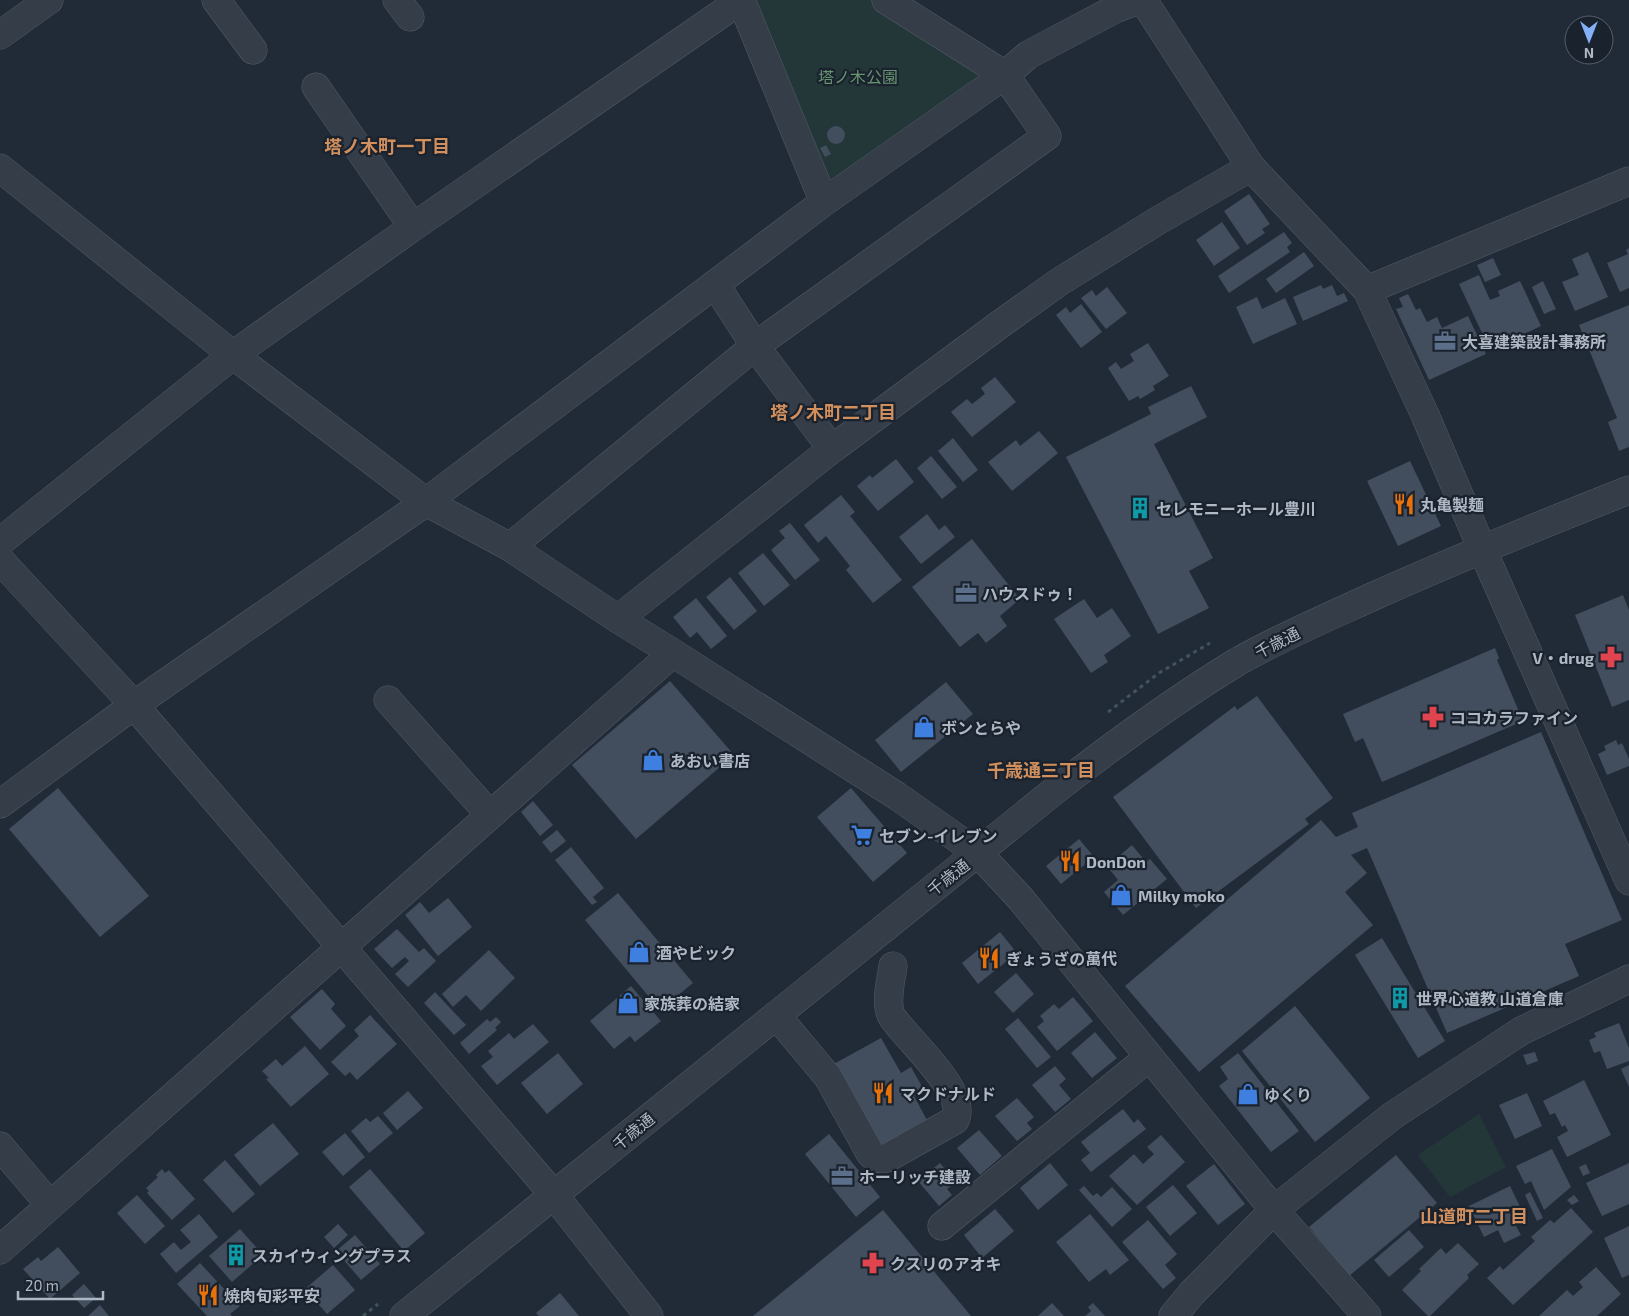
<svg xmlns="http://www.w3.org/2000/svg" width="1629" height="1316" font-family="'Exo 2','Noto Sans JP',sans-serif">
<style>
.green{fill:#233739}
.building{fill:#424e5d}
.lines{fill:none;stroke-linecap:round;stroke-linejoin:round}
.minor-casing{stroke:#525b66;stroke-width:29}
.path{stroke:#415457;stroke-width:3;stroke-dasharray:4 4;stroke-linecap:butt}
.minor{stroke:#353d49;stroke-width:28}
.labels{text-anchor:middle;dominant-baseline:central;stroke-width:4.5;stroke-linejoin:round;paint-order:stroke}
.park-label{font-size:16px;fill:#679571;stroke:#1a222d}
.poi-label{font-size:16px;font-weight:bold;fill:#afb8c5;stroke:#1a222d;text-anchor:start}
.street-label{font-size:16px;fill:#afb8c5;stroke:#1a222d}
.neighbourhood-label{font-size:18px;font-weight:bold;fill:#d18f5e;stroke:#1a222d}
</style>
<rect width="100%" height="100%" fill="#212b38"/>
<path class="green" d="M 750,0 L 872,0 L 981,68 L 981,77 L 834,181 L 822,179 Z
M 1479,1114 L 1506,1167 L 1450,1197 L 1418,1155 Z"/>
<path class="building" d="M827 135a9 9 0 1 1 18 0a9 9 0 1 1-18 0Z
M 826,145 L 831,154 L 825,157 L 820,148 Z
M 1249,194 L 1270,224 L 1262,229 L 1265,233 L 1247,245 L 1224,211 Z
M 1222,222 L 1240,248 L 1214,266 L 1196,240 Z
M 1284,232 L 1292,243 L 1287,247 L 1290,252 L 1229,293 L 1218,276 Z
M 1629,248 L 1629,288 L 1620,292 L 1607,263 L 1628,254 L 1626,250 Z
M 1304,252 L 1314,266 L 1276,293 L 1266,279 Z
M 1588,252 L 1608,297 L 1575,311 L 1562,282 L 1579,275 L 1572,259 Z
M 1493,258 L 1501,275 L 1485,282 L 1477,265 Z
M 1479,275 L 1490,300 L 1500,296 L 1498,291 L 1520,281 L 1541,326 L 1490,350 L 1459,284 Z
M 1543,281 L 1556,309 L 1544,314 L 1532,287 Z
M 1321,285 L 1323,289 L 1332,285 L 1337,296 L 1344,293 L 1348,301 L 1303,321 L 1293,297 Z
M 1107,287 L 1127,313 L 1106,329 L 1081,298 L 1092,290 L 1096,296 Z
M 1408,294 L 1416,310 L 1420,308 L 1427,322 L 1437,317 L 1442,328 L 1468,316 L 1486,354 L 1429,380 L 1396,309 L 1403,307 L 1399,298 Z
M 1257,297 L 1262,309 L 1285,298 L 1297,324 L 1253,344 L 1236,307 Z
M 1081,304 L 1102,332 L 1081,348 L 1056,315 L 1066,307 L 1070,313 Z
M 1629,305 L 1629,447 L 1619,451 L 1608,422 L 1617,418 L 1579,325 Z
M 1148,343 L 1169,376 L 1153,386 L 1155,390 L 1140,399 L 1138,396 L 1129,401 L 1108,368 L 1116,362 L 1121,369 L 1134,361 L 1130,354 Z
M 995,377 L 1016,402 L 972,437 L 951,412 L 967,399 L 972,404 L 985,394 L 981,388 Z
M 1191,386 L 1207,417 L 1154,444 L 1213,558 L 1189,571 L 1209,608 L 1158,634 L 1066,457 L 1151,414 L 1148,407 Z
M 1039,431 L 1058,453 L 1012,491 L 988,462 L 1016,440 L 1020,446 Z
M 953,438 L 978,470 L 963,482 L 938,451 Z
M 931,456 L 957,487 L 942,499 L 917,468 Z
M 896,459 L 914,482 L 878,511 L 857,486 L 870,475 L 872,478 Z
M 1410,461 L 1441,526 L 1398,546 L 1367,481 Z
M 841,495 L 855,512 L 850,516 L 902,580 L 873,603 L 846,570 L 850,566 L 826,536 L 818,543 L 804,525 Z
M 927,514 L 939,530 L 945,525 L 955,537 L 921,564 L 899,537 Z
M 790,523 L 820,560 L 795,580 L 771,550 L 785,538 L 779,531 Z
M 972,539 L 1020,599 L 1000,616 L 1007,626 L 986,643 L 978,633 L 960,647 L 912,587 Z
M 763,553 L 790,585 L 764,606 L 738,573 Z
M 730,577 L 757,611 L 734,630 L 706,597 Z
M 1623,595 L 1629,610 L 1629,700 L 1612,707 L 1575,615 Z
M 696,598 L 727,636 L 711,649 L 697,632 L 690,638 L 673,617 Z
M 1084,599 L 1097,618 L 1112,608 L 1131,636 L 1104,655 L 1108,662 L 1091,673 L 1054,619 Z
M 1495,648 L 1499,658 L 1497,660 L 1523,721 L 1382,782 L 1363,738 L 1355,742 L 1343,714 Z
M 670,681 L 734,755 L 636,839 L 572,765 Z
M 946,682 L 973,714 L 901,772 L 875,740 Z
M 1257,696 L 1333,798 L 1305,819 L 1309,824 L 1196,908 L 1113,797 L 1235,706 L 1237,710 Z
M 1541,732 L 1622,920 L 1565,944 L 1579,976 L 1447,1033 L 1367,848 L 1351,855 L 1367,873 L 1345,892 L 1373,925 L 1199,1072 L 1125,986 L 1321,820 L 1336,837 L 1358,827 L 1352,813 Z
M 1616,740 L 1618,745 L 1622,743 L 1629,759 L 1629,766 L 1607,775 L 1598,754 L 1606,750 L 1604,746 Z
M 58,788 L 149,896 L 100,937 L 9,829 Z
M 851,788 L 907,853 L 873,882 L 817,817 Z
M 533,801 L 553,825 L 540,836 L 521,812 Z
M 557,830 L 566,841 L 551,853 L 542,842 Z
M 1079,839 L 1094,857 L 1061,884 L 1046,866 Z
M 1132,845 L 1146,862 L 1150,859 L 1167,879 L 1123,915 L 1104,892 L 1118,880 L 1107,866 Z
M 571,847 L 604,888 L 593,897 L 597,902 L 592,905 L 555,860 Z
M 618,893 L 693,983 L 660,1010 L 585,920 Z
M 448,898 L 472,927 L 438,956 L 405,915 L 420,902 L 429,913 Z
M 397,929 L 419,952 L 424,948 L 436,961 L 408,987 L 395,974 L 409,961 L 405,957 L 392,968 L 374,949 Z
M 1000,932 L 1017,953 L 978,984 L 962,963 Z
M 1382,938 L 1445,1041 L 1418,1058 L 1355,955 Z
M 489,950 L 515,978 L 481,1011 L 466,995 L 453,1007 L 442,994 Z
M 1016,973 L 1034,994 L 1013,1013 L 994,992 Z
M 631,986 L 661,1021 L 635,1042 L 630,1036 L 614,1049 L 590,1021 Z
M 322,989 L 335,1004 L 331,1009 L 346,1026 L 320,1050 L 290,1017 Z
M 435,992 L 466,1025 L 454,1035 L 424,1003 Z
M 1073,997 L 1093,1021 L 1057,1051 L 1037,1027 L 1044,1021 L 1040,1016 L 1054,1004 L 1059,1009 Z
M 1295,1006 L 1370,1098 L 1315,1142 L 1242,1051 Z
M 370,1015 L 397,1044 L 357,1080 L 350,1072 L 345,1076 L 331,1062 L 359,1036 L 354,1030 Z
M 496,1017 L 501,1022 L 495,1028 L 497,1030 L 469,1054 L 460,1043 L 487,1019 L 490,1022 Z
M 1018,1018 L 1051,1057 L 1037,1068 L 1005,1029 Z
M 1619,1023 L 1629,1048 L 1629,1061 L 1607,1069 L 1600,1051 L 1594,1053 L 1589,1040 L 1596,1037 L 1594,1033 Z
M 533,1024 L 549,1042 L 497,1085 L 481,1066 L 493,1057 L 488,1051 L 509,1033 L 514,1039 Z
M 1095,1032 L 1117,1058 L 1092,1078 L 1071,1053 Z
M 881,1038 L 901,1073 L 911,1067 L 924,1090 L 914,1096 L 928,1122 L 879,1149 L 832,1065 Z
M 305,1046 L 329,1074 L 291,1107 L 266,1079 L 269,1078 L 262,1071 L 276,1059 L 282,1066 Z
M 1535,1052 L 1538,1061 L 1527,1065 L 1523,1055 Z
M 558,1053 L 583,1084 L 547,1114 L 521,1083 Z
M 1238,1053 L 1299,1131 L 1271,1152 L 1219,1086 L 1228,1079 L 1220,1067 Z
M 1629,1065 L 1629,1087 L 1621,1069 Z
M 1055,1066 L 1066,1079 L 1059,1085 L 1071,1099 L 1055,1112 L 1032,1085 Z
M 1584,1080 L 1611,1135 L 1567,1157 L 1557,1137 L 1568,1131 L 1565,1125 L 1562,1127 L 1555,1113 L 1550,1115 L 1543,1101 Z
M 408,1091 L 423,1108 L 397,1130 L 383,1113 Z
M 1527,1093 L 1542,1126 L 1515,1139 L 1499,1105 Z
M 1017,1098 L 1034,1117 L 1027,1123 L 1032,1129 L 1017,1141 L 995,1116 Z
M 1123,1109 L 1134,1123 L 1138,1119 L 1146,1129 L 1091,1172 L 1081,1160 L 1090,1153 L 1081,1142 Z
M 378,1116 L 393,1133 L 369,1153 L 351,1131 L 366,1118 L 370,1122 Z
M 273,1123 L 299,1154 L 260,1186 L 234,1155 Z
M 979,1130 L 1002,1156 L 980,1175 L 957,1148 Z
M 345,1133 L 365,1157 L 343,1176 L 322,1152 Z
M 829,1134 L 880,1197 L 856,1217 L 805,1154 Z
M 1161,1135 L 1185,1162 L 1137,1205 L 1109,1176 L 1134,1154 L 1143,1164 L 1154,1154 L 1147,1147 Z
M 1552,1149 L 1571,1187 L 1544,1210 L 1531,1181 L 1525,1184 L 1516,1166 Z
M 1396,1155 L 1437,1203 L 1349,1276 L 1309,1227 Z
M 225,1160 L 255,1194 L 233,1213 L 203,1180 Z
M 940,1163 L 956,1182 L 947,1189 L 952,1195 L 939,1206 L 918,1181 Z
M 1050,1163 L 1068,1185 L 1038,1210 L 1020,1188 Z
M 1629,1163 L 1629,1204 L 1602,1216 L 1586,1183 Z
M 1214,1164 L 1245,1204 L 1218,1225 L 1186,1186 Z
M 1586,1164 L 1590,1173 L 1583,1176 L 1579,1167 Z
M 162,1169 L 165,1173 L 169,1170 L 195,1199 L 172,1220 L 147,1193 L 149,1191 L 146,1188 L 158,1177 L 156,1175 Z
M 370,1169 L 425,1233 L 404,1251 L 349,1187 Z
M 1173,1185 L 1197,1213 L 1170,1236 L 1146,1207 Z
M 1084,1186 L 1093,1196 L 1097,1193 L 1101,1197 L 1112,1187 L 1132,1209 L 1112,1227 L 1079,1190 Z
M 1510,1186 L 1527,1221 L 1516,1226 L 1521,1235 L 1504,1243 L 1498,1230 L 1484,1237 L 1469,1206 Z
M 1530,1192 L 1543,1218 L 1537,1221 L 1525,1195 Z
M 137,1195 L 165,1226 L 145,1244 L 117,1213 Z
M 1574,1195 L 1579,1201 L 1572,1205 L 1567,1200 Z
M 1571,1208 L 1593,1232 L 1513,1305 L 1487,1278 L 1500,1266 L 1503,1270 L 1535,1241 L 1531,1237 L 1550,1220 L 1554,1223 Z
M 995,1209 L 1014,1231 L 982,1258 L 964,1235 Z
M 883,1210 L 971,1316 L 753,1316 Z
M 199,1214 L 218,1237 L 176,1273 L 160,1254 L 174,1242 L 181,1250 L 191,1242 L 180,1230 Z
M 1090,1214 L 1129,1260 L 1110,1275 L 1106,1269 L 1089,1282 L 1056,1242 Z
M 1148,1220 L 1177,1254 L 1165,1265 L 1176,1278 L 1163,1289 L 1122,1242 Z
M 338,1224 L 348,1235 L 334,1248 L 324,1237 Z
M 1629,1226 L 1629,1275 L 1622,1278 L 1604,1238 Z
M 240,1229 L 263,1255 L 232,1282 L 209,1256 Z
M 1409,1230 L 1424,1247 L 1389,1277 L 1374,1260 Z
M 355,1235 L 380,1264 L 361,1280 L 336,1251 Z
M 1458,1243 L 1479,1264 L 1467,1275 L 1469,1278 L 1430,1316 L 1428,1316 L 1402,1290 L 1421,1271 L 1419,1269 L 1441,1248 L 1446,1254 Z
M 58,1247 L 80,1273 L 50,1299 L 23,1269 L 38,1257 L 41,1261 Z
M 200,1263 L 240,1306 L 230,1314 L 232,1316 L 207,1316 L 177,1284 Z
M 333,1265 L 355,1290 L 327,1314 L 305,1289 Z
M 1596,1267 L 1621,1294 L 1597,1316 L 1539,1316 L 1567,1290 L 1573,1296 L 1583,1287 L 1579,1282 Z
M 84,1284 L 96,1298 L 84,1308 L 72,1295 Z
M 560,1293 L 579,1316 L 539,1316 L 536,1313 Z
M 1052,1303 L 1064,1316 L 1038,1316 Z
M 1093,1303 L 1105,1316 L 1085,1316 L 1091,1311 L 1088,1307 Z
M 100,1305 L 109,1316 L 88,1316 Z"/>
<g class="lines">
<g class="minor-casing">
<path id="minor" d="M 216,0 L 253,50
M 397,0 L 410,17
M 741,0 L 824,202
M 1143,0 L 1251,167 L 1367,290 L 1425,415 L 1482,549 L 1629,881
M 0,35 L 49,0
M 316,87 L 413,227
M 0,168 L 233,355 L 426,502 L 510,547 L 618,619 L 673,653 L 897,796 L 978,853 L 1020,898 L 1274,1210 L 1367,1316
M 715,284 L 755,346 L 832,449
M 1367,290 L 1629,181
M 0,542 L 233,355 L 413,227 L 741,0
M 510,547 L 755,346 L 1047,136 L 1005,75 L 886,0
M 0,560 L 134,705 L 554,1195 L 649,1316
M 618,619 L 832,449 L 999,325 L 1059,282 L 1159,220 L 1251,167
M 388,700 L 490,815
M 0,804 L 134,705 L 426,502 L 824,202 L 1005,75 L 1028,55 L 1115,9 L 1139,0
M 776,1015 L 828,1077 L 870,1153 C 875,1159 879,1160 887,1158 L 955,1120 C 968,1095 916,1047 901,1028 C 897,1023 891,1018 890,1012 C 886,998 891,981 893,966
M 0,1146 L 50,1205
M 942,1226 L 1149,1057
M 0,1250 L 673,653
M 404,1316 L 1054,791 C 1113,745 1173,701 1237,662 C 1281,637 1328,617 1374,596 C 1458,558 1543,524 1629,490
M 1173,1316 L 1192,1293 L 1274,1210 L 1392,1116 L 1521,1031 L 1629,979"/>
</g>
<path class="path" d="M 1108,712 L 1159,673 L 1210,643
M 363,1316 L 378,1304"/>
<use href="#minor" class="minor"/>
</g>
<defs>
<g id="office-bare" transform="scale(1.725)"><path d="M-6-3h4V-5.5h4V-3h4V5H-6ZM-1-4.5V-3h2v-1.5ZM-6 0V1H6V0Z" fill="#5c6f8a" stroke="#1a222d" stroke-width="2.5" paint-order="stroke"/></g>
<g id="restaurant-bare" transform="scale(1.725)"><path d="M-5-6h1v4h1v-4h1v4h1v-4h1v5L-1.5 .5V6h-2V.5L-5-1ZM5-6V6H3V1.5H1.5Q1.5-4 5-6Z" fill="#e8710a" stroke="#1a222d" stroke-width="2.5" paint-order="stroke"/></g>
<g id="building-bare" transform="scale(1.725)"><path d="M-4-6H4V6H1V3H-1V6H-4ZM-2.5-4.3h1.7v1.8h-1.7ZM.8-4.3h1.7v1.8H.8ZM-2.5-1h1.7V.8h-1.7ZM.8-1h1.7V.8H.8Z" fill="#0f9aa8" stroke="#1a222d" stroke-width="2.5" paint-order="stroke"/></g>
<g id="pharmacy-bare" transform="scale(1.725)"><path d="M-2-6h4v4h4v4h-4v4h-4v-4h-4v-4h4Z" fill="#e0444e" stroke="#1a222d" stroke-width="2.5" paint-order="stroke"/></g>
<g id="shop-bare" transform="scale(1.725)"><path d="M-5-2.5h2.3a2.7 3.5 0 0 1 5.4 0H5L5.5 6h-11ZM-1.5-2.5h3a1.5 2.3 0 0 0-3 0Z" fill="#3f7fe0" stroke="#1a222d" stroke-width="2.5" paint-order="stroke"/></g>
<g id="supermarket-bare" transform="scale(1.725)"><path d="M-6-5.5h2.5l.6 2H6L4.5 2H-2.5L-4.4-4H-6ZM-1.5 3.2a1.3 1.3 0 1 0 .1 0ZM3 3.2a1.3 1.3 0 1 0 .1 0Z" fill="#3f7fe0" stroke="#1a222d" stroke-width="2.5" paint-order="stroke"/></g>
</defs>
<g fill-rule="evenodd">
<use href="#office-bare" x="1445" y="341"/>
<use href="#restaurant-bare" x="1404" y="504"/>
<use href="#building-bare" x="1140" y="508"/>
<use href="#office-bare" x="966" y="593"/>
<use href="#pharmacy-bare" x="1611" y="657"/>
<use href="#pharmacy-bare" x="1433" y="717"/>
<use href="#shop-bare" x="924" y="727"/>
<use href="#shop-bare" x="653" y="760"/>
<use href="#supermarket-bare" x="862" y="835"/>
<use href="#restaurant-bare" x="1070" y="861"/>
<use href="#shop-bare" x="1121" y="895"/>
<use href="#shop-bare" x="639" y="952"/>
<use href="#restaurant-bare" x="989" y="958"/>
<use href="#building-bare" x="1400" y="998"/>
<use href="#shop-bare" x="628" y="1003"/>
<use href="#restaurant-bare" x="883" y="1093"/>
<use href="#shop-bare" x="1248" y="1094"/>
<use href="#office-bare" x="842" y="1176"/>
<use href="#building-bare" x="236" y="1255"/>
<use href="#pharmacy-bare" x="873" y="1263"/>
<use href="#restaurant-bare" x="208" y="1295"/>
</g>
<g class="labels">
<g class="park-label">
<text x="858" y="76">塔ノ木公園</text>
</g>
<g class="poi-label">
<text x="1462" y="341">大喜建築設計事務所</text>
<text x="1420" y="504">丸亀製麺</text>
<text x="1156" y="508">セレモニーホール豊川</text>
<text x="982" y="593">ハウスドゥ！</text>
<text x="1594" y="657" text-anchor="end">V・drug</text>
<text x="1450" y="717">ココカラファイン</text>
<text x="941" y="727">ボンとらや</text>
<text x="670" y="760">あおい書店</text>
<text x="879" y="835">セブン-イレブン</text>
<text x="1086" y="861">DonDon</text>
<text x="1138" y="895">Milky moko</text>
<text x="656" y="952">酒やビック</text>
<text x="1006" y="958">ぎょうざの萬代</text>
<text x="1416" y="998">世界心道教 山道倉庫</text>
<text x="644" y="1003">家族葬の結家</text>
<text x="900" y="1093">マクドナルド</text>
<text x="1264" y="1094">ゆくり</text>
<text x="859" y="1176">ホーリッチ建設</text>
<text x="252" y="1255">スカイウィングプラス</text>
<text x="890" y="1263">クスリのアオキ</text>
<text x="224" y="1295">焼肉旬彩平安</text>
</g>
<g class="street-label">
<text transform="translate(1277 642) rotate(-27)">千歳通</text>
<text transform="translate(948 877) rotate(-38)">千歳通</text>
<text transform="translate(633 1131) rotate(-39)">千歳通</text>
</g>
<g class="neighbourhood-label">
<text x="387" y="146">塔ノ木町一丁目</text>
<text x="833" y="412">塔ノ木町二丁目</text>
<text x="1041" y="770">千歳通三丁目</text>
<text x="1474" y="1216">山道町二丁目</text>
</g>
</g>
<g transform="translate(1589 40) rotate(180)"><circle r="24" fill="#1a222d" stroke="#565e6a"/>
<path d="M0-4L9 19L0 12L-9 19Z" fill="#83b0f6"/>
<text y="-8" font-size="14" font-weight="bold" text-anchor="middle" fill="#afb8c5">N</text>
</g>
<path d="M18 1291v8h85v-8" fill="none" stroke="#afb8c5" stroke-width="2.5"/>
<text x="25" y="1291" font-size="15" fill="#afb8c5" stroke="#1a222d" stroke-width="4" paint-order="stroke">20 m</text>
</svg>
